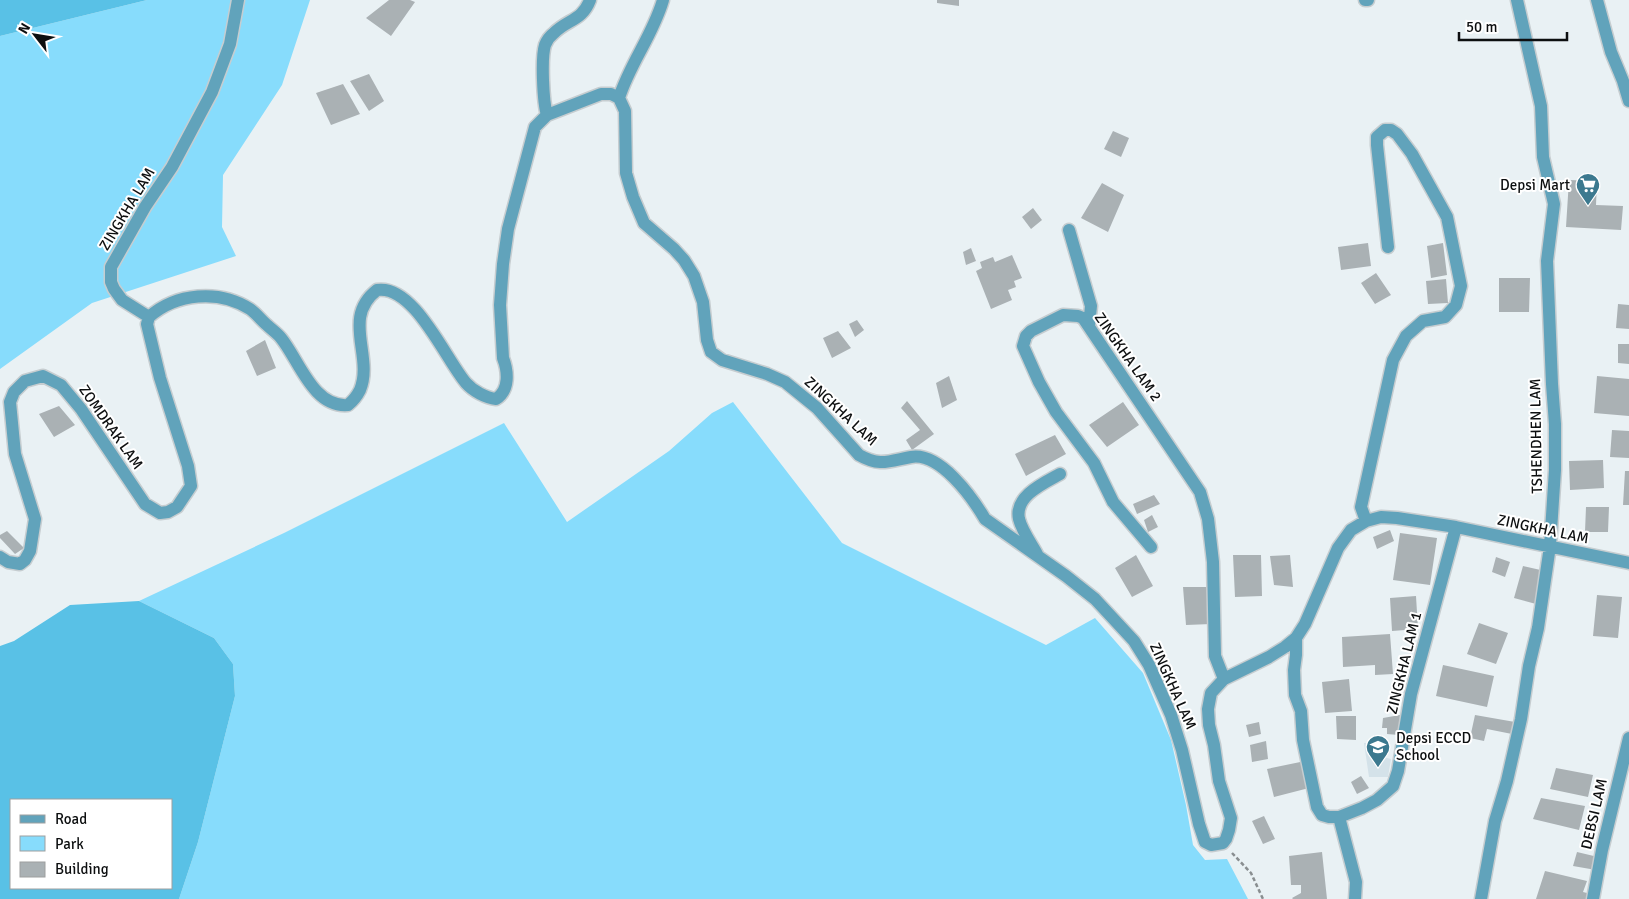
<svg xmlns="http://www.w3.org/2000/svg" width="1629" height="899" font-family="Signika,sans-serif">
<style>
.built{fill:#d4e2e9}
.green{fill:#87dcfc}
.forest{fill:#59c1e6;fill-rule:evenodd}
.building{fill:#aab1b4}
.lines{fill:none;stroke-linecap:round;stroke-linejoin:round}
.minor-casing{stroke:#c6cdd0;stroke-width:15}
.path{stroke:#898e90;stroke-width:2.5;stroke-dasharray:4 2.5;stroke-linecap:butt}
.minor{stroke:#61a3bb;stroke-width:12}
.labels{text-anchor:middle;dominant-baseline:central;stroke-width:4;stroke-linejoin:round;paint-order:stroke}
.poi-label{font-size:15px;fill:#0d0f10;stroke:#fff;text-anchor:end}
.street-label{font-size:15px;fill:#0d0f10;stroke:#fff}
</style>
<rect width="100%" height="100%" fill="#e9f1f4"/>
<path class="built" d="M 1379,742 L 1379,756 L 1391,759 L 1388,777 L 1369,777 L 1364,743 Z"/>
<path class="green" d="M 147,0 L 310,0 L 282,85 L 223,175 L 222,227 L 236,256 L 92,303 L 0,369 L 0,36 Z
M 733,402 L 842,543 L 1046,645 L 1095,618 L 1143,673 L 1171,740 L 1186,805 L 1193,845 L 1205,860 L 1227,859 L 1248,899 L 179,899 L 198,842 L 235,696 L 233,664 L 214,638 L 139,601 L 284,533 L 504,423 L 567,522 L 669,451 L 712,413 Z"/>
<path class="forest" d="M 0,0 L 147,0 L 0,36 Z
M 139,601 L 214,638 L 233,664 L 235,696 L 198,842 L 179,899 L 0,899 L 0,646 L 14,641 L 70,605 ZM 171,800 L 171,888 L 11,888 L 11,800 Z"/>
<path class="building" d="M 389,0 L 410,0 L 415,2 L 391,36 L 366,18 Z
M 937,0 L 959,0 L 959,6 L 937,3 Z
M 369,74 L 384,101 L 369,111 L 350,81 Z
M 343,84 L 360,114 L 331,125 L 316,93 Z
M 1113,131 L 1129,138 L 1121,157 L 1104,149 Z
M 1569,180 L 1597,181 L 1596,205 L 1623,206 L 1621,230 L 1566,227 Z
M 1102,183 L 1124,195 L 1108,232 L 1081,218 Z
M 1033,208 L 1042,220 L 1031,229 L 1022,217 Z
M 1368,243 L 1371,266 L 1341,270 L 1338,247 Z
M 1443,243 L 1447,275 L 1431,278 L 1427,246 Z
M 971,248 L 976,261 L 966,265 L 963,252 Z
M 1012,255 L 1022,278 L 1014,281 L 1016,287 L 1008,290 L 1012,300 L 991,309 L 976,271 L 982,268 L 980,262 L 993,257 L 995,262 Z
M 1376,273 L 1391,295 L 1375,304 L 1361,283 Z
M 1499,278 L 1530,278 L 1529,312 L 1499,312 Z
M 1446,279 L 1448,303 L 1428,304 L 1426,281 Z
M 1618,304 L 1629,305 L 1629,329 L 1616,328 Z
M 857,320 L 864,330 L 855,337 L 849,324 Z
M 838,331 L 851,348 L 832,358 L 823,338 Z
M 265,340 L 276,368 L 257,376 L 246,351 Z
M 1618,344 L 1629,344 L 1629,364 L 1618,363 Z
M 949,376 L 957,400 L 942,408 L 936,383 Z
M 1597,376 L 1629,379 L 1629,416 L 1594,413 Z
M 907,401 L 934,434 L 912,450 L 906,440 L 920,430 L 901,408 Z
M 1123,402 L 1139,425 L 1107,447 L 1089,425 Z
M 59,406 L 75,425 L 54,437 L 39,414 Z
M 1612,430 L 1629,431 L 1629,458 L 1610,457 Z
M 1055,435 L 1066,454 L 1026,476 L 1015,454 Z
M 1603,460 L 1604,488 L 1570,490 L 1569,461 Z
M 1625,471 L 1629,471 L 1629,505 L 1623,505 Z
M 1154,495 L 1160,504 L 1137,514 L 1133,504 Z
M 1586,507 L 1609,507 L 1608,532 L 1585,532 Z
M 1152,515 L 1158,527 L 1148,532 L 1144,520 Z
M 1390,530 L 1394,541 L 1377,549 L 1373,537 Z
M 7,531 L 24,548 L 15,554 L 0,538 L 0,535 Z
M 1400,533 L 1437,538 L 1430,585 L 1393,580 Z
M 1136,555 L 1153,586 L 1132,597 L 1115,568 Z
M 1233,555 L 1261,555 L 1262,596 L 1235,597 Z
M 1290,555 L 1293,587 L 1274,585 L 1270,556 Z
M 1496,557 L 1510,562 L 1505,577 L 1492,572 Z
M 1523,566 L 1545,571 L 1536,604 L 1514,598 Z
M 1183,587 L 1211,587 L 1211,624 L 1186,625 Z
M 1597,595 L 1622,597 L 1618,638 L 1593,636 Z
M 1416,596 L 1418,629 L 1392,631 L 1390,598 Z
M 1479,623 L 1508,633 L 1496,664 L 1467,654 Z
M 1390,634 L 1393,674 L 1375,675 L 1375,665 L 1343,667 L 1342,637 Z
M 1443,665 L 1494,676 L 1487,707 L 1436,696 Z
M 1349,679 L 1352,711 L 1325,713 L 1322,682 Z
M 1400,715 L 1399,735 L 1387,734 L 1387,728 L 1382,728 L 1383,718 Z
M 1475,715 L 1515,722 L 1512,734 L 1487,729 L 1484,741 L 1470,738 Z
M 1336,716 L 1356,716 L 1356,740 L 1337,739 Z
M 1259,722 L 1261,734 L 1249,737 L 1246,725 Z
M 1266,741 L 1268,759 L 1252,762 L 1250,745 Z
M 1305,761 L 1309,788 L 1274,797 L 1267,769 Z
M 1556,768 L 1593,775 L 1588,797 L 1550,789 Z
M 1361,776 L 1369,788 L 1357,794 L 1351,782 Z
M 1541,798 L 1585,806 L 1579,830 L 1533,819 Z
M 1264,816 L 1275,839 L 1263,844 L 1252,821 Z
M 1322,852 L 1327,899 L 1293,899 L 1292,898 L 1301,893 L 1301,885 L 1291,885 L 1289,856 Z
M 1577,852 L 1598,857 L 1596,870 L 1573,866 Z
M 1545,871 L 1587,881 L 1583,892 L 1591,894 L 1590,899 L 1536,899 Z"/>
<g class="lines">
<g class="minor-casing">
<path id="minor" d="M 1365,0 L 1368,0
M 1597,0 L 1611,52 L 1623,81 L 1629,101
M 619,98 C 630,63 653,35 663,0
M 547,115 C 543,102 541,58 545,45 C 547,40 550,36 554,33 C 568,19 582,21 590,0
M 1069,230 L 1091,306 L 1089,326
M 149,317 C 176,293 219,289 250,309 C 256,313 261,320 267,325 C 271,329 277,333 281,338 C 299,360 313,408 348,405 C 353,401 357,396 360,390 C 374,356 341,318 377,290 C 414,284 446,360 466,383 C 473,391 486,398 496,399 C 510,390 508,371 503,358 L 500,305 L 503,264 L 508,229 L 535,127 L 547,115 L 601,94 L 611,94 L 619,98 L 625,111 L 626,173 L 633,197 L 644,223 L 674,249 L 684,260 L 694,276 L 703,302 L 707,340 L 711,352 L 722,360 L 767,374 L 785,382 L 817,408 L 859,455 C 880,467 889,461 911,457 C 940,452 972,497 985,519 L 1066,576 L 1095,599 L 1134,641 L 1149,665 L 1171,715 L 1182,750 L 1199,824 L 1205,842 L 1211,845 L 1223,843 L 1226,839 L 1229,830 L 1231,818 L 1219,781 L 1214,745 L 1209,725 L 1208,709 L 1211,693 L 1224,679 L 1269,657 L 1285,647 L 1296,638 L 1305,624 L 1338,548 L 1351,530 L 1366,521 L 1381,517 L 1397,518 L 1456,527 L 1629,563
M 149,317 L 122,300 L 114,289 L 111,282 L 111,267 L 145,207 L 172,167 L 212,92 L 230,44 L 238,0
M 1366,521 L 1361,507 L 1393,360 L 1406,336 L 1423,321 L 1445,317 L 1456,305 L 1461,286 L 1447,217 L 1412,154 L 1397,134 L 1391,130 L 1385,130 L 1377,137 L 1377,145 L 1388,247
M 1151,547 L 1113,502 L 1094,463 L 1056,412 L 1039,382 L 1023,346 L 1026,336 L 1031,331 L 1063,315 L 1078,316 L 1083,318 L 1200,492 L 1208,519 L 1213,562 L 1215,656 L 1224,679
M 1037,554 C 1031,543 1022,531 1019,519 C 1014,496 1044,483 1060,474
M 0,557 L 8,562 L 20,564 L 25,560 L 30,551 L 35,519 L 15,454 L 10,402 L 14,392 L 25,381 L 43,376 L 61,385 L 81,409 L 145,504 L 160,513 L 168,512 L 177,507 L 191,486 L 188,466 L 160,378 L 147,324 L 149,317
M 1296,638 L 1296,655 L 1294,670 L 1295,695 L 1301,711 L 1303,740 L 1317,807 L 1322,815 L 1329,817 L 1339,817 L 1362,808 L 1377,800 L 1393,786 L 1398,771 L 1411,694 L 1456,527
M 1339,817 L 1356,882 L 1355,899
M 1481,899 L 1495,821 L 1507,781 L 1521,719 L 1529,666 L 1538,628 L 1550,546 L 1555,470 L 1555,424 L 1552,384 L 1547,261 L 1554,204 L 1543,157 L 1541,106 L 1517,0
M 1593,899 L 1602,850 L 1629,738"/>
</g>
<path class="path" d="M 1232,853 L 1251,873 L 1263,899"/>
<use href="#minor" class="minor"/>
</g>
<defs>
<g id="supermarket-pin" transform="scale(1.25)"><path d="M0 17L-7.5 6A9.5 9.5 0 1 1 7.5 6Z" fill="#3c798f" stroke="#fff"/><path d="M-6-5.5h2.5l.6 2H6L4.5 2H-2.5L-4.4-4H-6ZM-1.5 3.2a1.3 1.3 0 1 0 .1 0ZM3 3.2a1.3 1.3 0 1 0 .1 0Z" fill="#fff"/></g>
<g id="school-pin" transform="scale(1.25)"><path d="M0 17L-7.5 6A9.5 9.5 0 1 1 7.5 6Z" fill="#3c798f" stroke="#fff"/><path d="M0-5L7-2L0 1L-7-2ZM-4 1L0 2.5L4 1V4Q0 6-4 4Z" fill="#fff"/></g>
</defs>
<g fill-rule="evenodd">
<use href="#supermarket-pin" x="1588" y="185"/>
<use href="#school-pin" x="1378" y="747"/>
</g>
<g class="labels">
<g class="poi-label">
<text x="1570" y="185">Depsi Mart</text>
<text x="1396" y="738" text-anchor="start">Depsi ECCD<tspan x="1396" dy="17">School</tspan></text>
</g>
<g class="street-label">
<text transform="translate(127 209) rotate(-59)">ZINGKHA LAM</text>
<text transform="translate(1128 357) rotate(55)">ZINGKHA LAM 2</text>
<text transform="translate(841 411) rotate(43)">ZINGKHA LAM</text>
<text transform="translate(111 427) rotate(55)">ZOMDRAK LAM</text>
<text transform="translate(1536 436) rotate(-91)">TSHENDHEN LAM</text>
<text transform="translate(1543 529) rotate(12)">ZINGKHA LAM</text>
<text transform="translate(1404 663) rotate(-76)">ZINGKHA LAM 1</text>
<text transform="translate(1173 686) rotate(66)">ZINGKHA LAM</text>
<text transform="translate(1594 814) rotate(-77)">DEBSI LAM</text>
</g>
</g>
<rect x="10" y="799" width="162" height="90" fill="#ffffff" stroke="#9e9f9f"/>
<rect x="20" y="815" width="25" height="8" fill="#61a3bb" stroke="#9e9f9f"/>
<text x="55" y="824" font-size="15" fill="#0d0f10">Road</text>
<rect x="20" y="836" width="25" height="15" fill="#87dcfc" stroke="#9e9f9f"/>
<text x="55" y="849" font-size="15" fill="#0d0f10">Park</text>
<rect x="20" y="862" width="25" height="15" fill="#aab1b4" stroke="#9e9f9f"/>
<text x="55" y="874" font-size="15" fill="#0d0f10">Building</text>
<g transform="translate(35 35) rotate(301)" stroke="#ffffff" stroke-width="4" paint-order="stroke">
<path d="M0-4L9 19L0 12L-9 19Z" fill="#0d0f10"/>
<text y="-8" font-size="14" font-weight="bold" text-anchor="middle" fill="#0d0f10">N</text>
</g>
<path d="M1459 32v8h108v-8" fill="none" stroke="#0d0f10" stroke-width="2.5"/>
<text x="1466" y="32" font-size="15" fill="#0d0f10" stroke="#ffffff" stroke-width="4" paint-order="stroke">50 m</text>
</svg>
